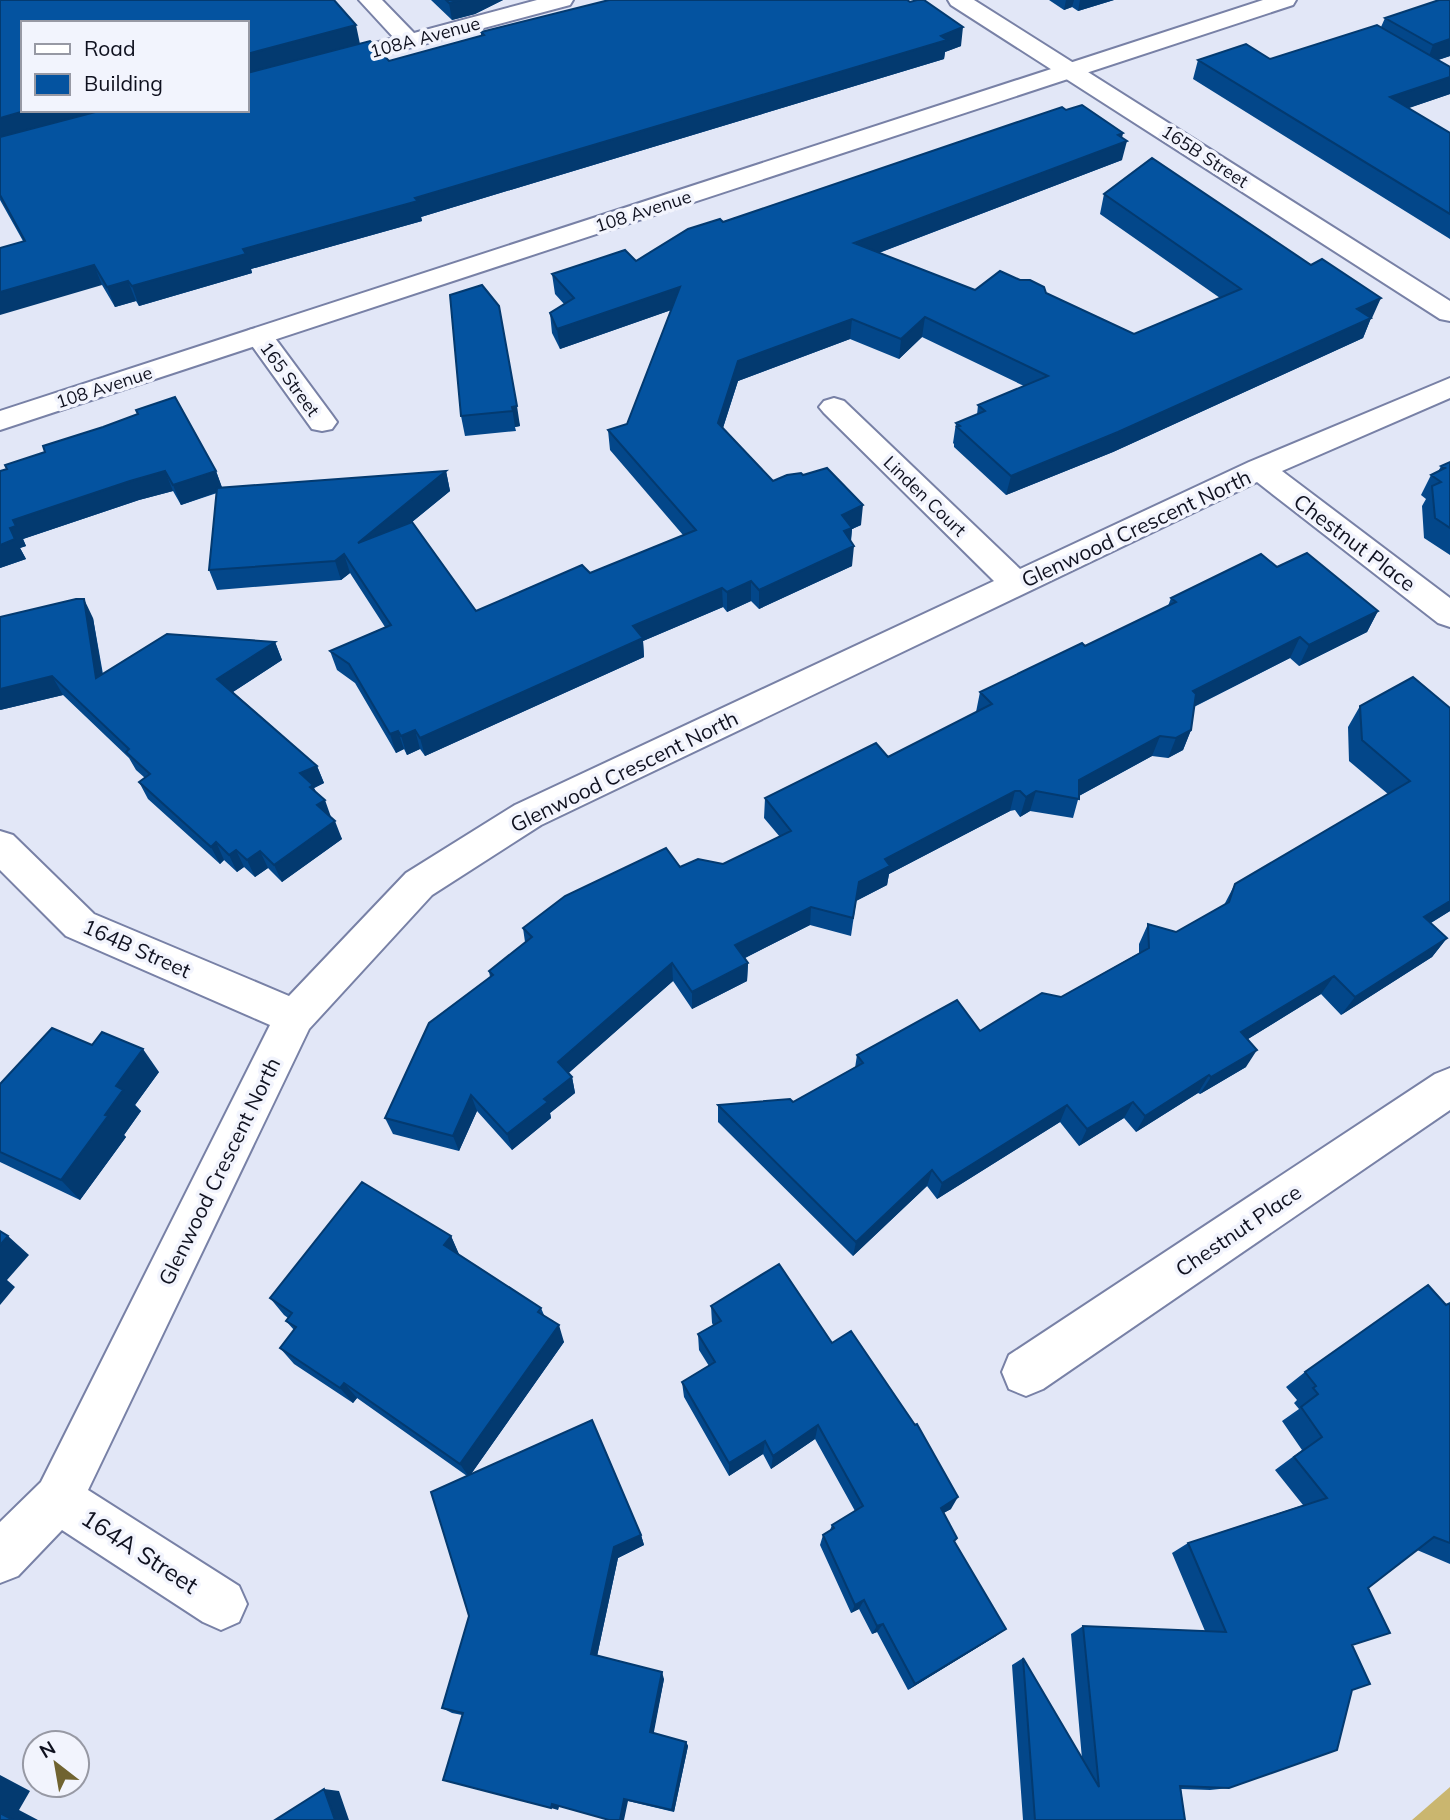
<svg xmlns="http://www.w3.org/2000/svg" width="1450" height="1820" font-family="Mulish,sans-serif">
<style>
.green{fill:#cab66f}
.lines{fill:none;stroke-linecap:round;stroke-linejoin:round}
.minor-casing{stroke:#7881a6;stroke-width:4}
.tertiary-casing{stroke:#7881a6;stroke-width:4}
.minor{fill:#fff;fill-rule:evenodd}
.tertiary{fill:#fff;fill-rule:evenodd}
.wall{fill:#03478a;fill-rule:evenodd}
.shaded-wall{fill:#033a70}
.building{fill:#0453a0;stroke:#033a70;stroke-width:2}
.labels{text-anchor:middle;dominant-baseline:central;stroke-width:7;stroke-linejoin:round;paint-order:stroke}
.far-street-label{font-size:18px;fill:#0f111f;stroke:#f2f4fd}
.street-label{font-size:21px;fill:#0f111f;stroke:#f2f4fd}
.near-street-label{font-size:24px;fill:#0f111f;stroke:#f2f4fd}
</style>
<rect width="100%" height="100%" fill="#e2e7f7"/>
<path class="green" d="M 1450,1787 L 1450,1820 L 1412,1820 Z"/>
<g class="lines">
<g class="minor-casing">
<path id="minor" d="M 359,0 L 382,0 L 414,33 L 537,0 L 573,0 L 570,5 L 247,91 L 247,77 L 394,38 Z
M 948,0 L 974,0 L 1450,301 L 1450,321 L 1440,319 L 951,5 Z
M 259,328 L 269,330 L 332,415 L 337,422 L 332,429 L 322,431 L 312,429 L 245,336 L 249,330 Z
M 1450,378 L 1450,398 L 1282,471 L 1450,598 L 1450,627 L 1438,623 L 1257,482 L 541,825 L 432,895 L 309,1029 L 88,1490 L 239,1586 L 247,1604 L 239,1622 L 221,1630 L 203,1622 L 62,1530 L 18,1576 L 0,1583 L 0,1522 L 41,1482 L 270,1025 L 66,936 L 0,870 L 0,831 L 13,835 L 94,914 L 289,996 L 406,873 L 515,805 L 994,581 L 824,413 L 819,407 L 824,401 L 834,398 L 844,401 L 1020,569 L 1249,462 Z
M 1450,1068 L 1450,1110 L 1043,1389 L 1026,1396 L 1009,1389 L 1002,1372 L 1009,1355 L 1435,1074 Z"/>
</g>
<g class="tertiary-casing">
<path id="tertiary" d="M 1263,0 L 1296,0 L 1293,5 L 0,430 L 0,411 Z"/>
</g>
<use href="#minor" class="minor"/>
<use href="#tertiary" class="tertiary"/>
</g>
<path class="wall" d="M 0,0 L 360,43 L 389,61 L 481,36 L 481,32 L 961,46 L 945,52 L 944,59 L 421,217 L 422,221 L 251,269 L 252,273 L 139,306 L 136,301 L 115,307 L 102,285 L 23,241 L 0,200 ZM 23,23 L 247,110 L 23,110 Z
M 431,0 L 503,0 L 475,14 L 452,20 Z
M 1049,0 L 1114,0 L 1078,11 L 1072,7 L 1064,10 Z
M 1450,0 L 1450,56 L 1438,60 L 1450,94 L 1408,108 L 1450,133 L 1450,239 L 1193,79 L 1198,60 L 1270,59 L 1381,27 L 1385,18 Z
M 1066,110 L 1122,138 L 1122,160 L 879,253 L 975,290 L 1046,293 L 1134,334 L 1220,298 L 1100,214 L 1104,194 L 1372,318 L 1371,318 L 1363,338 L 1113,452 L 1006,495 L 954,447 L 954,444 L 953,443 L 956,423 L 977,415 L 978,405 L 1024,386 L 922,337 L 899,359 L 850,339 L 738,381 L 723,428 L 773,481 L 861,525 L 852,529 L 851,542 L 852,566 L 759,609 L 751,601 L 727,612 L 723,607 L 643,641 L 644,657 L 425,756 L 420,749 L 407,755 L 404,749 L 396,753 L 355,683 L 337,670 L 330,651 L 385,627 L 350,573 L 341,580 L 217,590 L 209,570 L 217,493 L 181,505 L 173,491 L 139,500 L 23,539 L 26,546 L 20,548 L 26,559 L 0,568 L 7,469 L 103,427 L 138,414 L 136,410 L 216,471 L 222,488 L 446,471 L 450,491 L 412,522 L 476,611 L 590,573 L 683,535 L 610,450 L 608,430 L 627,424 L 671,310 L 560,349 L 552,333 L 550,313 L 564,304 L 555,294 L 552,274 L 636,261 L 723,222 Z
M 482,285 L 520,426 L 515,427 L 516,431 L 465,436 L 461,416 Z
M 1450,462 L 1450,555 L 1424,538 L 1422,506 L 1426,499 L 1421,495 L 1431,475 L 1438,472 L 1441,466 Z
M 1277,567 L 1378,611 L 1367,632 L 1299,666 L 1290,658 L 1194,707 L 1191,730 L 1183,750 L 1168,758 L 1152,756 L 1079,796 L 1073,818 L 1030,811 L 1020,817 L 1015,810 L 1010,811 L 889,874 L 887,885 L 856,901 L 851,936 L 810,925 L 745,958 L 748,963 L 747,981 L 692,1009 L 673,981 L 568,1073 L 572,1077 L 575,1093 L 550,1113 L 551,1118 L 512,1150 L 477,1111 L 459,1151 L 393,1134 L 385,1118 L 490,977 L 489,971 L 525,942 L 523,928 L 680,867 L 723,864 L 780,837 L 764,818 L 765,798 L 888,757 L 976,712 L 980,692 L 1085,646 L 1168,606 L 1171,598 Z
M 93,618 L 103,674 L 275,642 L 282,660 L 233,692 L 317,766 L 324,783 L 314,788 L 342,839 L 282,882 L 268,868 L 255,877 L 244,867 L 237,872 L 224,860 L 220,864 L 148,799 L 139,782 L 145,778 L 136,770 L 129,758 L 63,695 L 0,710 Z
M 1360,706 L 1450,708 L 1450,911 L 1431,923 L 1447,938 L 1432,957 L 1341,1015 L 1321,994 L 1248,1039 L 1246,1067 L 1200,1094 L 1198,1093 L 1136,1132 L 1124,1118 L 1079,1146 L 1060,1122 L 937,1199 L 927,1186 L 853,1256 L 718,1122 L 718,1105 L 793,1102 L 855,1068 L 857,1055 L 980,1031 L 1061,997 L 1139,953 L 1139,944 L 1148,924 L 1176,932 L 1224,905 L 1235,884 L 1388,794 L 1349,761 L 1348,727 Z
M 159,1072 L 135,1105 L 141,1111 L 124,1135 L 126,1137 L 80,1200 L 0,1162 L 0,1084 Z
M 451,1236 L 459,1255 L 541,1308 L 544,1315 L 564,1342 L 471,1474 L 641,1535 L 644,1545 L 618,1558 L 597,1656 L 664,1679 L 653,1733 L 686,1742 L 688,1746 L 674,1812 L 628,1801 L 559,1806 L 558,1810 L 462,1715 L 452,1713 L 442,1708 L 469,1616 L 467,1476 L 357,1398 L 353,1403 L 294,1364 L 280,1348 L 294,1330 L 286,1321 L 288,1318 L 284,1315 L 270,1298 Z
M 1450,1303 L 1450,1564 L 1417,1550 L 1368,1588 L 1352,1645 L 1352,1690 L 1229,1788 L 1210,1790 L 1181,1789 L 1185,1820 L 1023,1820 L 1012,1665 L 1023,1658 L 1082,1759 L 1071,1634 L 1083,1626 L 1205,1631 L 1172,1553 L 1188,1543 L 1303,1505 L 1275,1470 L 1302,1450 L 1282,1421 L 1299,1409 L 1294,1403 L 1297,1400 L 1286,1387 L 1305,1372 Z
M 711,1306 L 832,1343 L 951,1509 L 943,1513 L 954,1541 L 996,1636 L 908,1690 L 877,1632 L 872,1634 L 859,1609 L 851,1613 L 820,1545 L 823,1535 L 830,1530 L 832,1525 L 855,1511 L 815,1439 L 771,1469 L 763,1454 L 729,1476 L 684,1397 L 682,1382 L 709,1366 L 699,1350 L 698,1334 L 713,1325 L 712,1323 Z"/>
<path class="shaded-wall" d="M 461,0 L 503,0 L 475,14 L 452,20 L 449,3 Z
M 1066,0 L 1074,0 L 1072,7 L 1064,10 Z
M 1080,0 L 1114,0 L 1078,11 Z
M 356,25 L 360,44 L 247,74 L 247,54 Z
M 963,27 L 961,46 L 945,52 L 944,59 L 421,217 L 422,221 L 251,269 L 252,273 L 139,306 L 132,286 L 243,249 L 415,198 L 941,36 Z
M 1450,39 L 1450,56 L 1426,64 L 1433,45 Z
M 1450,77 L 1450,94 L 1383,117 L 1390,97 Z
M 28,110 L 108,110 L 0,139 L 0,118 Z
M 1123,133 L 1121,143 L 1127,141 L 1122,160 L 852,263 L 854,243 Z
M 94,265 L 102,285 L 0,315 L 0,292 Z
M 128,281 L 136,301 L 115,307 L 107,287 Z
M 680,287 L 680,307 L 560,349 L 557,329 Z
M 1381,298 L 1372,318 L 1348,328 L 1357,309 Z
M 925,317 L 922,337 L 899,359 L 901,339 Z
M 1371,318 L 1363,338 L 1113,452 L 1006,495 L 1011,476 Z
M 852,319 L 850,339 L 738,381 L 718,443 L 718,423 L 738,361 Z
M 517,406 L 520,426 L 515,427 L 512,407 Z
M 165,471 L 173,491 L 139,500 L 23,539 L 26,546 L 20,548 L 26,559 L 0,568 L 0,545 L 10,528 L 13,520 L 130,481 Z
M 216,471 L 223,490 L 181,505 L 173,485 Z
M 446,471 L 450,491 L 363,562 L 358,543 Z
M 863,505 L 861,525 L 852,529 L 850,547 L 842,551 L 842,515 Z
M 854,546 L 852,566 L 759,609 L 759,590 Z
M 344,554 L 350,573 L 341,580 L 335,561 Z
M 751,581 L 751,601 L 727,612 L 727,592 Z
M 722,588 L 723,607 L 643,641 L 644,657 L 425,756 L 420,738 L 633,626 Z
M 84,599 L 93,618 L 106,697 L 96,678 Z
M 1378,611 L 1367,632 L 1299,666 L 1309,645 Z
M 1300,637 L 1290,658 L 1185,711 L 1193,691 Z
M 275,642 L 282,660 L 225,697 L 217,679 Z
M 52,676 L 63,695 L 0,710 L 0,689 Z
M 415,730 L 420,749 L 407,755 L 401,736 Z
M 1191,730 L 1183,750 L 1168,758 L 1176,738 Z
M 398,731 L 404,749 L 396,753 L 390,734 Z
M 1160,736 L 1152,756 L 1075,798 L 1079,780 Z
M 317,766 L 324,783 L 314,788 L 320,803 L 325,800 L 331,817 L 324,823 L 300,773 Z
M 1015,791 L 1010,811 L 889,874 L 887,885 L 856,901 L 851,936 L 859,882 L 885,859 Z
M 1036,791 L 1030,811 L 1020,817 L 1026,797 Z
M 335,821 L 342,839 L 282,882 L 274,865 Z
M 216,842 L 224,860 L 220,864 L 211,847 Z
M 236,850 L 244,867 L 237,872 L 229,855 Z
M 260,851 L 268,868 L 255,877 L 247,860 Z
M 1450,901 L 1450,911 L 1409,936 L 1424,917 Z
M 811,907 L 810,925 L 735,963 L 735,945 Z
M 1447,938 L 1432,957 L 1341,1015 L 1355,997 Z
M 672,963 L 673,981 L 562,1079 L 558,1062 Z
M 748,963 L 747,981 L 692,1009 L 692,992 Z
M 1334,976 L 1321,994 L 1230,1050 L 1241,1032 Z
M 143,1049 L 159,1072 L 135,1105 L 141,1111 L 124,1135 L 126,1137 L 80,1200 L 61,1180 L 105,1115 L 116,1086 Z
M 1257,1050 L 1246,1067 L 1200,1094 L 1211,1077 Z
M 1209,1075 L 1198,1093 L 1136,1132 L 1145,1116 Z
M 572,1077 L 575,1093 L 550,1113 L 551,1118 L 512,1150 L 507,1134 L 544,1099 Z
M 471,1095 L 477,1111 L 459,1151 L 453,1136 Z
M 1133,1102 L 1124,1118 L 1079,1146 L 1087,1129 Z
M 1067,1105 L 1060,1122 L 937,1199 L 942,1183 Z
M 932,1170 L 927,1186 L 853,1256 L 856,1242 Z
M 8,1236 L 29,1255 L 7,1280 L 15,1287 L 0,1305 L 0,1245 Z
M 451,1236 L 459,1254 L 453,1264 L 444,1245 Z
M 559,1325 L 564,1342 L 469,1477 L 460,1464 Z
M 344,1383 L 357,1398 L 353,1403 L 340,1388 Z
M 818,1425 L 815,1439 L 771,1469 L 773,1456 Z
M 765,1441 L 763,1454 L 729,1476 L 729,1463 Z
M 958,1497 L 951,1509 L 933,1519 L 941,1508 Z
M 641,1535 L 644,1545 L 618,1558 L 596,1661 L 591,1654 L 614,1547 Z
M 864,1600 L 859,1609 L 851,1613 L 855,1605 Z
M 883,1624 L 877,1632 L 872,1634 L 877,1626 Z
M 1006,1629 L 996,1636 L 908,1690 L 915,1684 Z
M 662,1672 L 664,1679 L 653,1737 L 650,1732 Z
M 686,1742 L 688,1746 L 674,1812 L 672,1810 Z
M 0,1775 L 30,1791 L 19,1810 L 38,1820 L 13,1820 L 0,1813 Z
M 324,1789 L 339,1791 L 349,1820 L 335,1820 Z
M 624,1799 L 628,1801 L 624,1820 L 620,1820 Z
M 552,1804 L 559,1806 L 558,1810 L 551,1808 Z"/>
<path class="building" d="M 0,0 L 334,0 L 356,25 L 247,54 L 247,23 L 23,23 L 23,110 L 28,110 L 0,118 Z
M 446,0 L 461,0 L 449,3 Z
M 609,0 L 907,0 L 910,2 L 917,0 L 924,0 L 963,27 L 941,36 L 947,40 L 415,198 L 418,201 L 243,249 L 246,254 L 132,286 L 128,281 L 107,287 L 94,265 L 0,292 L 0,248 L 25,241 L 0,195 L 0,137 L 103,110 L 247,110 L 247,73 L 370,41 L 389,61 L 484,35 L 481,32 Z
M 1439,0 L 1450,0 L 1450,39 L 1433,45 L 1385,18 Z
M 1377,25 L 1450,67 L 1450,77 L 1390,97 L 1450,133 L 1450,214 L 1198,60 L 1246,44 L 1270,59 Z
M 1082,105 L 1123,133 L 1118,135 L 1127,141 L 854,243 L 975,290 L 1000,271 L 1020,280 L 1030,280 L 1044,287 L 1046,293 L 1134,334 L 1241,289 L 1104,194 L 1152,158 L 1311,265 L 1322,259 L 1381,298 L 1357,309 L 1371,318 L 1118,432 L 1011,476 L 957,427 L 960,426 L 956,423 L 985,411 L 978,405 L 1048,376 L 925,317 L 901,339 L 852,319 L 738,361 L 718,423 L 773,481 L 787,475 L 801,473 L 803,475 L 827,468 L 863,505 L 842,515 L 852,528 L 844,531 L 854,546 L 759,590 L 751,581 L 727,592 L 722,588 L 633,626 L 643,638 L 420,738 L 415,730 L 401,736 L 398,731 L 390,734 L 349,664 L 330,651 L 391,625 L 344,554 L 335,561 L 209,570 L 217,488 L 446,471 L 358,543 L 412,522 L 476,611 L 582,565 L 590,573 L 696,530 L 608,430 L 627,424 L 680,287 L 557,329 L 550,313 L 574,298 L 552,274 L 625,250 L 636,261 L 688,229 L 720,219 L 723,222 L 1062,107 L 1066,110 Z
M 482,285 L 499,306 L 517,406 L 512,407 L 513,411 L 461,416 L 450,295 Z
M 175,397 L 216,471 L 173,485 L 165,471 L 130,481 L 13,520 L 16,526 L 10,528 L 15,539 L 0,545 L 0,471 L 7,469 L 5,465 L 45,452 L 43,446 L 103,427 L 138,414 L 136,410 Z
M 1450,462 L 1450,528 L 1435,518 L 1432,486 L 1441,482 L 1431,475 L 1445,468 L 1441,466 Z
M 1307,553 L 1378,611 L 1309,645 L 1300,637 L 1193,691 L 1196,694 L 1191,730 L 1176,738 L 1160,736 L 1079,780 L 1079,799 L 1036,791 L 1026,797 L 1020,791 L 1015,791 L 885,859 L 890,866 L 859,882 L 853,918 L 811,907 L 735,945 L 748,963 L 692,992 L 672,963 L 558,1062 L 572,1077 L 544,1099 L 548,1102 L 507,1134 L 471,1095 L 453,1136 L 385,1118 L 429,1023 L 493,975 L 489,971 L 532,937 L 523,928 L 565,896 L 666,848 L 680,867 L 698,859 L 723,864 L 791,831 L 765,798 L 876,743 L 888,757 L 992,704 L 980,692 L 1082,643 L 1085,646 L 1176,602 L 1171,598 L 1261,554 L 1277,567 Z
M 76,599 L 84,599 L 96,678 L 167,634 L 275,642 L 217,679 L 317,766 L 300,773 L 313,785 L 310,787 L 325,800 L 317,805 L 335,821 L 274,865 L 260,851 L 247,860 L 236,850 L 229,855 L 216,842 L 211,847 L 139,782 L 150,774 L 126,752 L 129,749 L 52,676 L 0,689 L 0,617 Z
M 1413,677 L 1450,708 L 1450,901 L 1424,917 L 1447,938 L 1355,997 L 1334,976 L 1241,1032 L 1257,1050 L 1211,1077 L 1209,1075 L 1145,1116 L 1133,1102 L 1087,1129 L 1067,1105 L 942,1183 L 932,1170 L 856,1242 L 718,1105 L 790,1099 L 793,1102 L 863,1063 L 857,1055 L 957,1000 L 980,1031 L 1042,993 L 1061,997 L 1149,948 L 1148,924 L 1176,932 L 1229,902 L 1235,884 L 1410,781 L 1362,740 L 1360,706 Z
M 52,1028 L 92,1045 L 102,1032 L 143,1049 L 116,1086 L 123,1090 L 105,1115 L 108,1116 L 61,1180 L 0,1152 L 0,1084 Z
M 362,1182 L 451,1236 L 444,1245 L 541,1308 L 538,1312 L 559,1325 L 460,1464 L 344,1383 L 340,1388 L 280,1348 L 296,1327 L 286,1321 L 292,1313 L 270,1298 Z
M 0,1231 L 8,1236 L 0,1245 Z
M 779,1264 L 832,1343 L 851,1331 L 915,1425 L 917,1424 L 958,1497 L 941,1508 L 957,1538 L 954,1541 L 1006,1629 L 915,1684 L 883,1624 L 877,1626 L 864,1600 L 855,1605 L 823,1535 L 834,1528 L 832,1525 L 863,1506 L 818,1425 L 773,1456 L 765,1441 L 729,1463 L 682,1382 L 715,1362 L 698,1334 L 721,1321 L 711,1306 Z
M 1428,1285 L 1446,1305 L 1450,1303 L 1450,1543 L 1434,1537 L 1368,1588 L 1390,1633 L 1352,1645 L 1370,1684 L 1352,1690 L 1337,1750 L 1229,1788 L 1180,1786 L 1185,1820 L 1035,1820 L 1023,1658 L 1099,1787 L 1083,1626 L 1226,1632 L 1188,1543 L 1327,1498 L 1294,1457 L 1322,1437 L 1301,1407 L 1318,1394 L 1313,1388 L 1316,1386 L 1305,1372 Z
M 592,1420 L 641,1535 L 614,1547 L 591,1654 L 662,1672 L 650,1732 L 686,1742 L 672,1810 L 624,1799 L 620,1820 L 609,1820 L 552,1804 L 551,1808 L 443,1780 L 463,1713 L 442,1708 L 469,1616 L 431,1492 Z
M 324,1789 L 335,1820 L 275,1820 Z
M 0,1813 L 13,1820 L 0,1820 Z"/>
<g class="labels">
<g class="far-street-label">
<text transform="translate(425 37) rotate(-15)">108A Avenue</text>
<text transform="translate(1205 156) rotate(33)">165B Street</text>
<text transform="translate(643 211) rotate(-18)">108 Avenue</text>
<text transform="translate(290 379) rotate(54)">165 Street</text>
<text transform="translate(104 387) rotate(-18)">108 Avenue</text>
<text transform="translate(925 496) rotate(44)">Linden Court</text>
</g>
<g class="street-label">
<text transform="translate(1136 528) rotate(-25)">Glenwood Crescent North</text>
<text transform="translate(1355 542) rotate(37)">Chestnut Place</text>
<text transform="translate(624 771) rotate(-26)">Glenwood Crescent North</text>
<text transform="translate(137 948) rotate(24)">164B Street</text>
<text transform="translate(219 1171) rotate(-64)">Glenwood Crescent North</text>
<text transform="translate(1238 1230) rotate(-34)">Chestnut Place</text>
</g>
<g class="near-street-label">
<text transform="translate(140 1551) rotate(33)">164A Street</text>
</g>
</g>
<rect x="21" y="21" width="228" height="91" fill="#f2f4fd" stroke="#9799a4" stroke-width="2"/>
<rect x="35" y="44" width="35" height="10" fill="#ffffff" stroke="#9799a4" stroke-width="2"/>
<text x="84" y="56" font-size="21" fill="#0f111f">Road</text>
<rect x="35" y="74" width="35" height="21" fill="#0453a0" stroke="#9799a4" stroke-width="2"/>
<text x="84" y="91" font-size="21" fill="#0f111f">Building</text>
<g transform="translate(56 1764) rotate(329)"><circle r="33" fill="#f2f4fd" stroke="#9799a4" stroke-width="2"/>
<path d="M0-5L12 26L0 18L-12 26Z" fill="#706330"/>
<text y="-10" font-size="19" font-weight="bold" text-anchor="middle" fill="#0f111f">N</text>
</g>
</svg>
